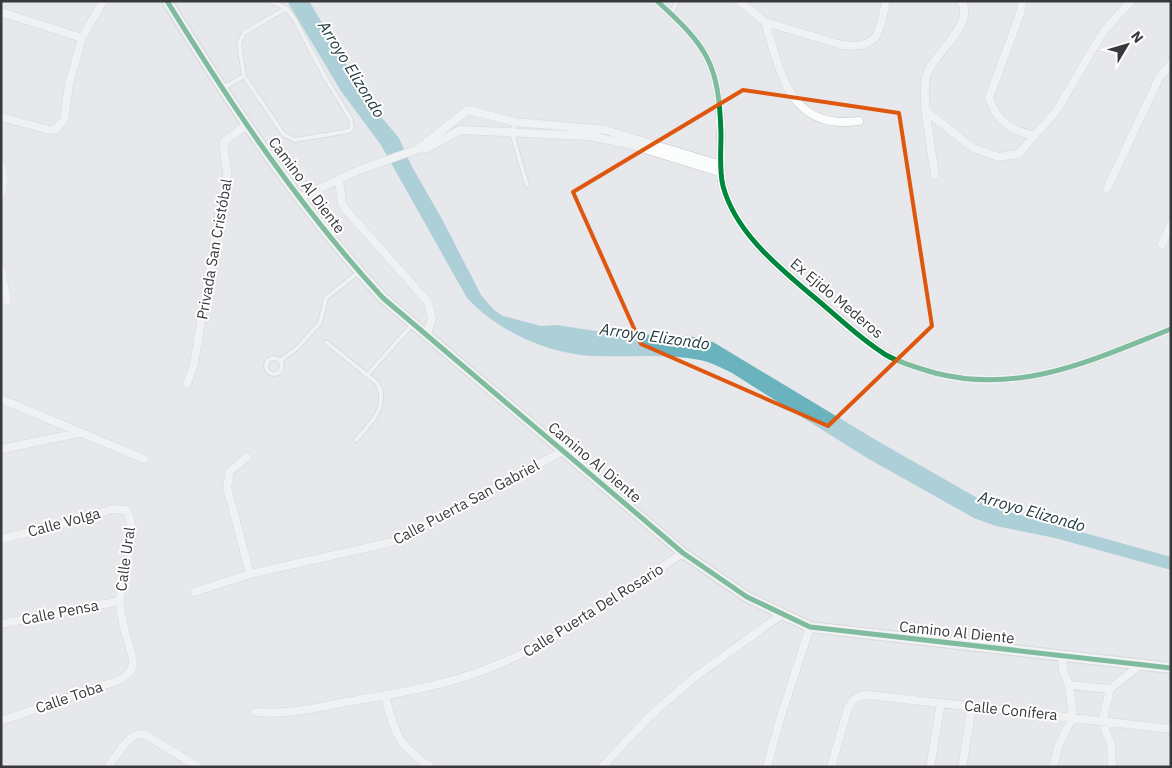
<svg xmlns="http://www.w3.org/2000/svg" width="1172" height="768" font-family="'IBM Plex Sans',sans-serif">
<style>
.water{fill:#69b2be}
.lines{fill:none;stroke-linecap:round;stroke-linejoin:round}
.service-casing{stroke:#c5c6c9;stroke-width:5.5}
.minor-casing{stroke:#c5c6c9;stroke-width:9}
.tertiary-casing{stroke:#c5c6c9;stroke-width:12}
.service{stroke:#fbfcfc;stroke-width:4}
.minor{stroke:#fbfcfc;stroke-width:8}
.tertiary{stroke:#fbfcfc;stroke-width:10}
.cycleway-casing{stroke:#fff;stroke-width:8}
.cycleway{stroke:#00873e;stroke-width:5}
.marked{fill:none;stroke:#df570e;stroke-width:4;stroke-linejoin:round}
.labels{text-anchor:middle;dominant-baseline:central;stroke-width:4;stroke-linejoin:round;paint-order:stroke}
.street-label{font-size:15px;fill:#38393b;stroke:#fff}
.water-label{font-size:16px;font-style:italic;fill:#22393d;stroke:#fff}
</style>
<rect width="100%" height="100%" fill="#e6e8eb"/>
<path class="water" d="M 287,1 L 309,1 L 371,105 L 399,138 L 411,165 L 442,219 L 481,295 L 494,310 L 503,316 L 541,326 L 556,325 L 609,333 L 694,337 L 713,342 L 881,443 L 995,508 L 1171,557 L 1171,570 L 1055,538 L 996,526 L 974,518 L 867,458 L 732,373 C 722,368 711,362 700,360 C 661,352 620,359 581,355 C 539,350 495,328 467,298 L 381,145 L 341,91 Z"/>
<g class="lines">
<g class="service-casing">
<path id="service" d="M 671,14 L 677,1
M 244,76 L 239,44 L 244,33 L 286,8
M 223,88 L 244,76 L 284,135 L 295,140 L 349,131 L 352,128 L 350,118 L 326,79 L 295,20 L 286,8 L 270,1
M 515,122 L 512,133 L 527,185
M 326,342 L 377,383 C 390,406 370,424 356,440
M266 366a8 8 0 1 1 16 0a8 8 0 1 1-16 0Z
M 280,361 L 297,348 L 320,323 L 326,298 L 359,272
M 367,375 L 412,325"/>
</g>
<g class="minor-casing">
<path id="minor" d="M 657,1 C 708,47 719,64 721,134 C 721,151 719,170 723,186 C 735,231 775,264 809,293 C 834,313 858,338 886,355 C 900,363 918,368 935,373 C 1021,395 1092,360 1171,329
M 739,1 L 765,22 L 842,45 C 880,50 879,31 886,1
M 1022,1 L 1021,11 L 989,98 C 997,120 1009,130 1032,135
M 1,12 L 82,38
M 765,22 C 781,73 789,131 859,121
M 927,112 L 973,148 L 999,157 L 1018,154 L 1057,110 L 1103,32 L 1131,1
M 1,117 L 49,130 L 56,129 L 64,120 L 69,84 L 82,38 L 103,1
M 418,149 L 468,110 L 515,122 L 606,130 L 721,165
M 1,166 L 4,179 L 1,193
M 935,175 C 932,151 920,95 927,74 C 934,53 976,24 961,1
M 339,179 L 342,204 L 347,211 L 428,302 L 432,319 L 426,336
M 1107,189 L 1159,78 L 1171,63
M 299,198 L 359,170 L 418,149 L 428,148 L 460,130 L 589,136 L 629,144 L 722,173
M 1162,244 L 1171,224
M 1,270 L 7,301
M 187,384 L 194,364 L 223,192 C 233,169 222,164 224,142 L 247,124
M 1,399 L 144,459
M 1,449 L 79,433
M 247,457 L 230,471 L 227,487 L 250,574
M 1,539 L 74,521 L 113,509 L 126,510 C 141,533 121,574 120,600 C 119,616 129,643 133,660 C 133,671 128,675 119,680 L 1,721
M 194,592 L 250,574 L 392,542 L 563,451
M 1,624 L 120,601
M 1069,685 L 1110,689
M 385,696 C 396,734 396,745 431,767
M 255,712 C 290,715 318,707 352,701 C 399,693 448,685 492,667 C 560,640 622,593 683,553
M 108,767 C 117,756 128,732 144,734 L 198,767
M 602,767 L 649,717 L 692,679 L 781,615
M 767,767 L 780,719 L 810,627
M 831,767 L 848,708 C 853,698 857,696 868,695 L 1171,729
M 930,767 L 941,703
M 962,767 L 972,707
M 1053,767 L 1059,744 L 1073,717 L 1069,685 L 1063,670 L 1062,656
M 1112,767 L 1111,744 L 1102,722 L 1110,689 L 1141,664"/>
</g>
<g class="tertiary-casing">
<path id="tertiary" d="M 167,1 C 231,105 300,208 383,298 L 683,553 L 747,597 L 810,627 L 1171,668"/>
</g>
<use href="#service" class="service"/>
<use href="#minor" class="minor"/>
<use href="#tertiary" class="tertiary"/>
<g class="cycleway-casing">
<path id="cycleway" d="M 167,1 C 231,105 300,208 383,298 L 683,553 L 747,597 L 810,627 L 1171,668
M 657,1 C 708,47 719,64 721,134 C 721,151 719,170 723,186 C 735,231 775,264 809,293 C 834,313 858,338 886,355 C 900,363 918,368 935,373 C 1021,395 1092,360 1171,329"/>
</g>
<use href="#cycleway" class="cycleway"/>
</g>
<path d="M0 0H1172V768H0ZM 743,90 L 899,113 L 932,326 L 828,426 L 641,344 L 573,192 Z" fill="#e6e8eb" fill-opacity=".55" fill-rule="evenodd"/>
<path class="marked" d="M 743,90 L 899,113 L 932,326 L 828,426 L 641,344 L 573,192 Z"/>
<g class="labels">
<g class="street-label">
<text transform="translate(307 185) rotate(53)">Camino Al Diente</text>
<text transform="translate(214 249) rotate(-80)">Privada San Cristóbal</text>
<text transform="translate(837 298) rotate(40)">Ex Ejido Mederos</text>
<text transform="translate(595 462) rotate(40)">Camino Al Diente</text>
<text transform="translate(466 502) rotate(-28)">Calle Puerta San Gabriel</text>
<text transform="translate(64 522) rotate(-15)">Calle Volga</text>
<text transform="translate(125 559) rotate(-82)">Calle Ural</text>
<text transform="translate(593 610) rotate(-32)">Calle Puerta Del Rosario</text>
<text transform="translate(60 612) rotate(-11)">Calle Pensa</text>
<text transform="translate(957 632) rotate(6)">Camino Al Diente</text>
<text transform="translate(69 697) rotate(-19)">Calle Toba</text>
<text transform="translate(1011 710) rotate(6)">Calle Conífera</text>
</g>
<g class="water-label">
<text transform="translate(352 69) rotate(58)">Arroyo Elizondo</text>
<text transform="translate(655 336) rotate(8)">Arroyo Elizondo</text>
<text transform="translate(1032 511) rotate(16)">Arroyo Elizondo</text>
</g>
</g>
<rect width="1172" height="768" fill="none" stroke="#38393b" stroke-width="5"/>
<g transform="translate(1127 45) rotate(52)" stroke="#ffffff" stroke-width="4" paint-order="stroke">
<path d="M0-4L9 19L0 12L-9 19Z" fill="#38393b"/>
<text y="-8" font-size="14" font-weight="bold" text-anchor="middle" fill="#38393b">N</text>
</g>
</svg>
